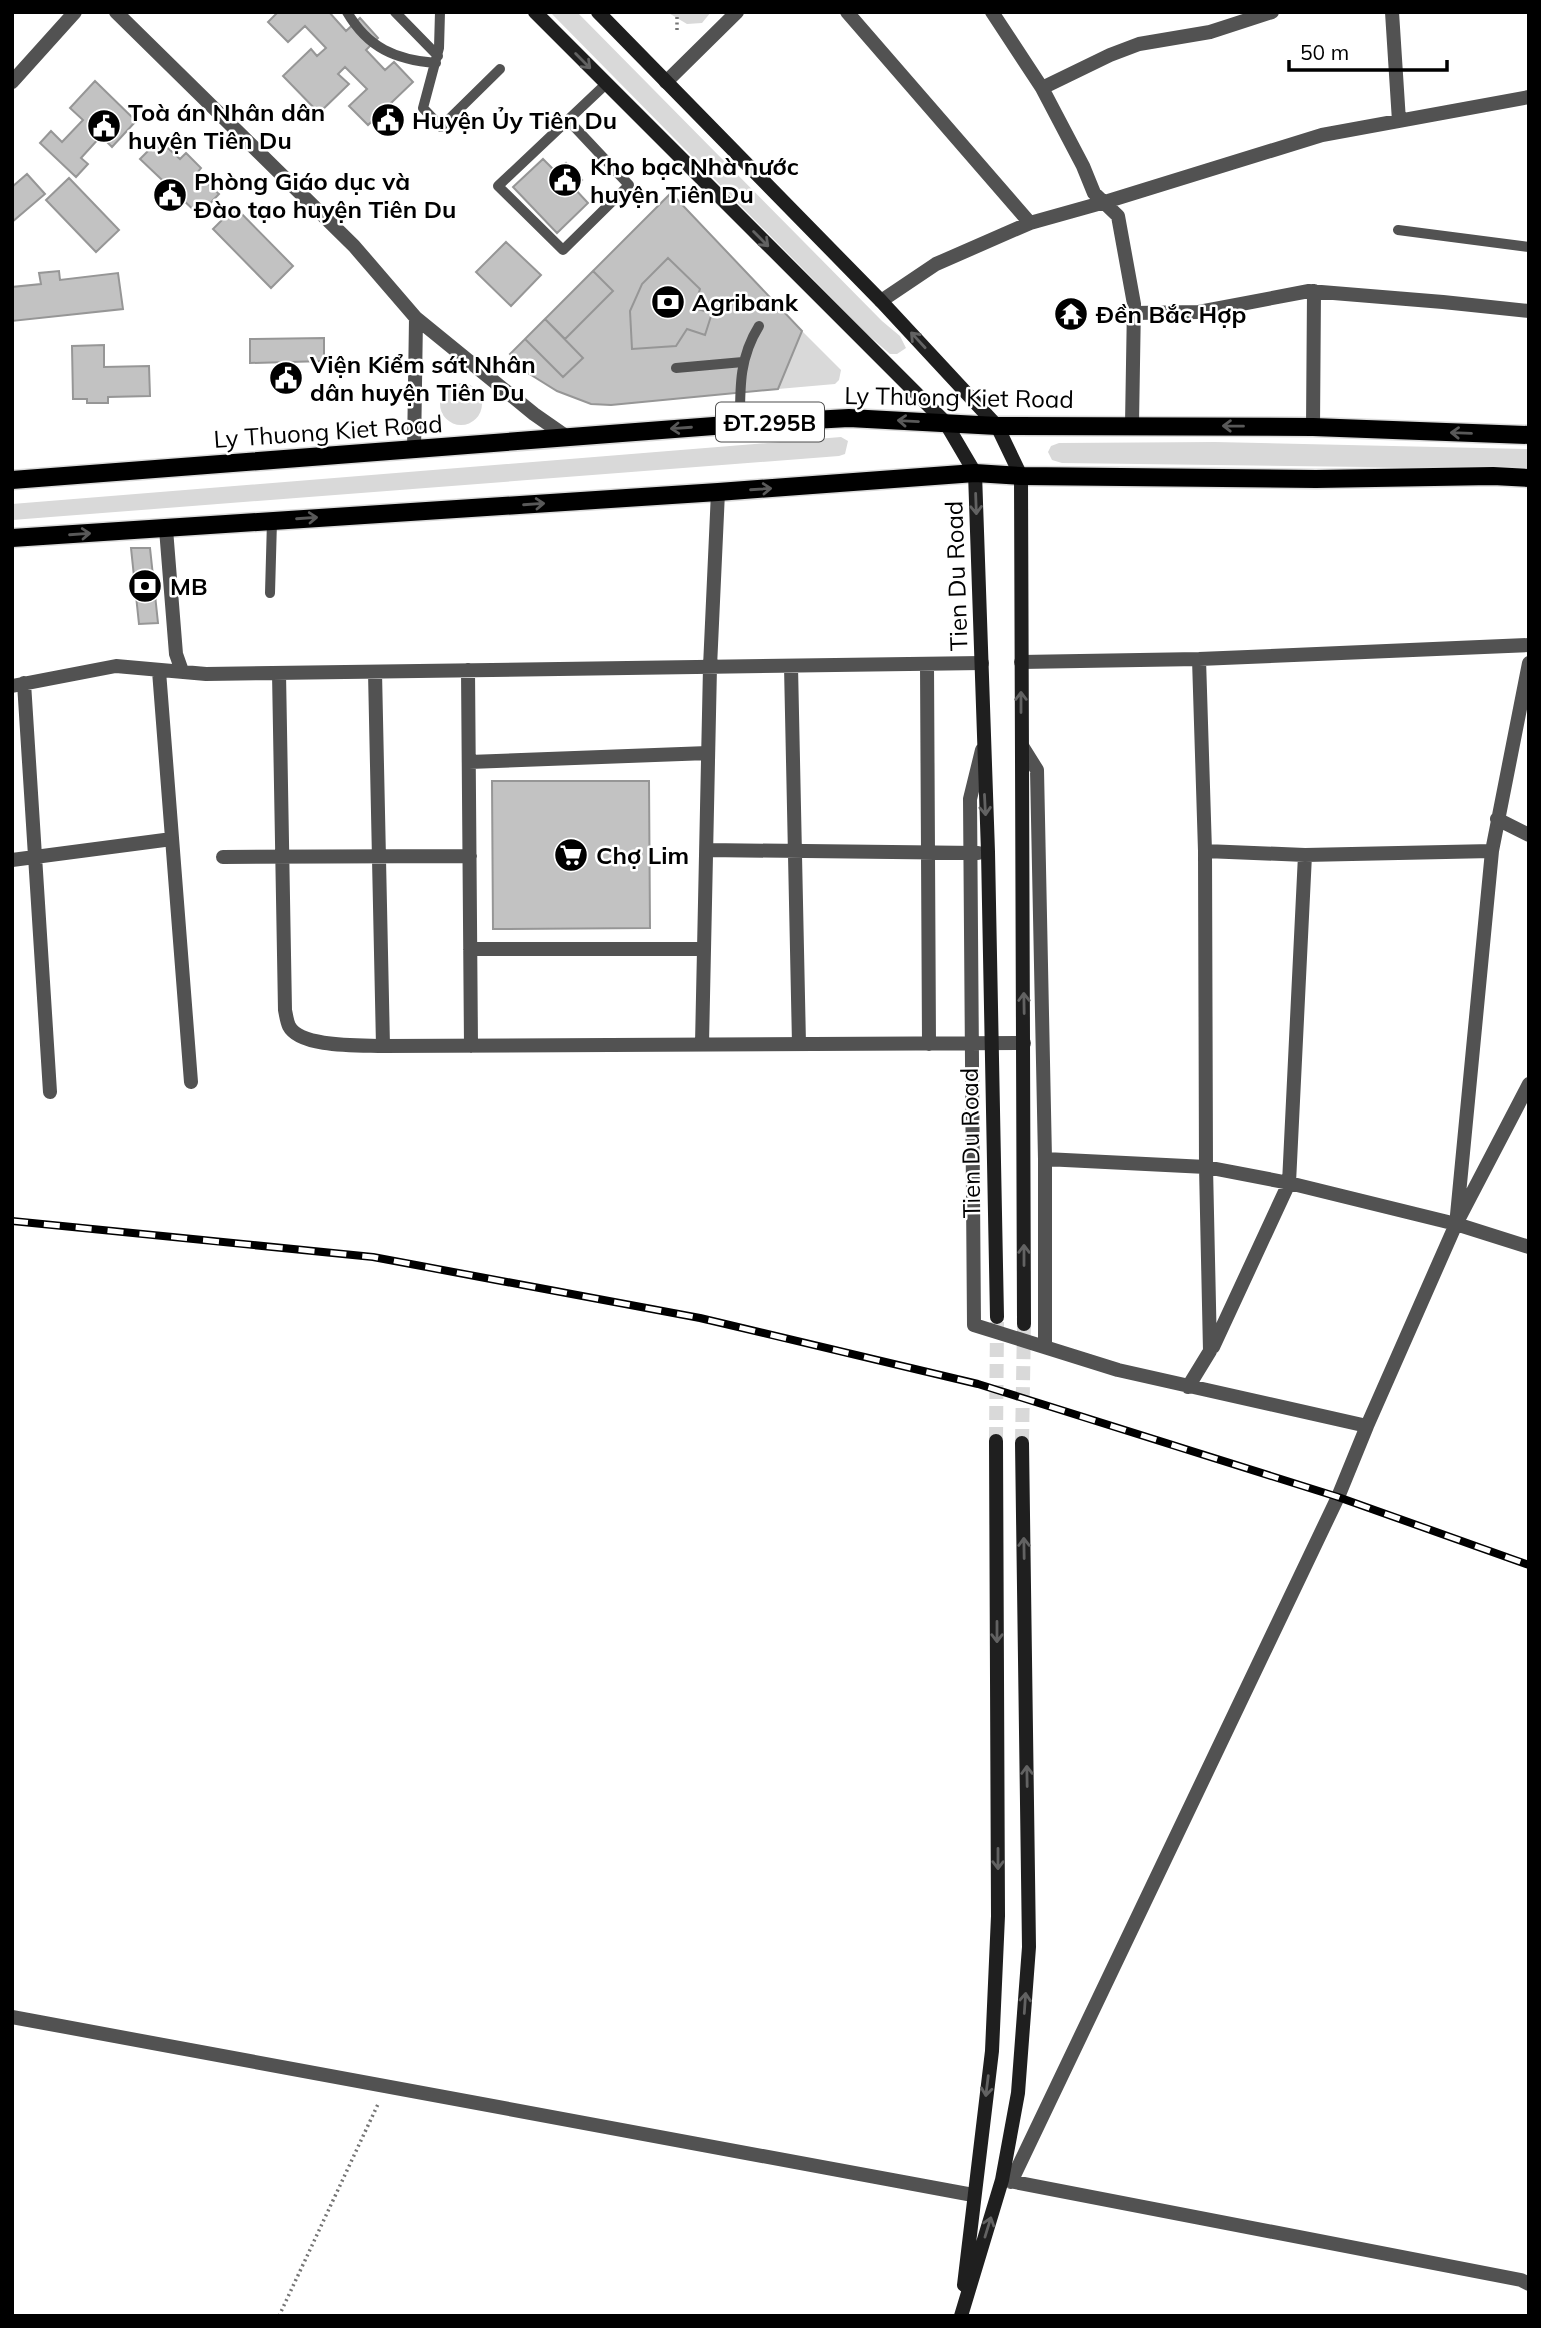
<svg xmlns="http://www.w3.org/2000/svg" width="1541" height="2328" font-family="Mulish,sans-serif">
<style>
.green{fill:#d9d9d9}
.building{fill:#c2c2c2;stroke:#969696;stroke-width:2}
.lines{fill:none;stroke-linecap:round;stroke-linejoin:round}
.secondary-tunnel{stroke:#d9d9d9;stroke-width:14;stroke-dasharray:14 7;stroke-linecap:butt}
.primary-casing{stroke:#dbdbdb;stroke-width:21}
.path{stroke:#747474;stroke-width:3.5;stroke-dasharray:2 3.5;stroke-linecap:butt}
.lane{stroke:#525252;stroke-width:10}
.street{stroke:#525252;stroke-width:14}
.secondary{stroke:#1f1f1f;stroke-width:14}
.primary{stroke:#000;stroke-width:18}
.rail-casing{stroke:#000;stroke-width:8}
.rail{stroke:#fff;stroke-width:5;stroke-dasharray:16;stroke-linecap:butt}
.oneway{stroke:#626262}
.oneway2{stroke:#595959}
.labels{text-anchor:middle;dominant-baseline:central;stroke-width:5;stroke-linejoin:round;paint-order:stroke}
.shield{fill:#fff;stroke:#4c4c4c;stroke-width:2}
.shield-label{font-size:23px;font-weight:bold;fill:#000}
.poi-label{font-size:24px;font-weight:bold;fill:#000;stroke:#fff;text-anchor:start}
.street-label{font-size:24px;fill:#000;stroke:#fff}
</style>
<rect width="100%" height="100%" fill="#fff"/>
<path class="green" d="M 550,12 L 577,12 L 882,321 L 900,336 L 906,348 L 897,354 L 890,354 L 867,334 Z
M 667,12 L 711,12 L 702,23 L 687,24 Z
M 802,331 L 841,370 L 839,380 L 835,384 L 778,389 Z
M440 404a21 21 0 1 1 42 0a21 21 0 1 1-42 0Z
M 841,437 L 848,441 L 845,454 L 839,456 L 12,520 L 12,504 Z
M 1215,442 L 1529,449 L 1529,469 L 1062,463 L 1052,460 L 1048,452 L 1051,446 L 1059,443 Z"/>
<path class="building" d="M 278,12 L 329,12 L 346,31 L 360,18 L 378,38 L 366,50 L 385,70 L 394,62 L 413,82 L 368,125 L 349,106 L 367,89 L 345,67 L 338,74 L 349,84 L 319,113 L 283,76 L 311,49 L 317,56 L 326,48 L 305,26 L 288,42 L 268,22 Z
M 95,81 L 136,121 L 112,147 L 101,136 L 81,158 L 88,164 L 76,177 L 40,143 L 51,131 L 62,142 L 83,120 L 70,108 Z
M 159,140 L 180,159 L 186,153 L 201,168 L 197,173 L 219,194 L 199,215 L 140,159 Z
M 543,159 L 556,172 L 566,163 L 582,180 L 574,188 L 588,203 L 557,233 L 513,187 Z
M 27,174 L 45,194 L 12,222 L 12,187 Z
M 69,178 L 119,230 L 96,252 L 46,200 Z
M 671,193 L 802,331 L 778,389 L 611,405 L 591,404 L 557,391 L 528,373 L 510,354 Z
M 235,207 L 293,266 L 271,288 L 213,229 Z
M 506,242 L 541,275 L 511,306 L 476,272 Z
M 668,258 L 700,289 L 694,308 L 712,313 L 705,335 L 687,329 L 676,346 L 632,349 L 630,311 L 642,284 Z
M 59,271 L 60,280 L 118,273 L 123,309 L 12,321 L 12,287 L 41,284 L 39,273 Z
M 593,271 L 613,291 L 565,339 L 545,319 Z
M 545,319 L 583,358 L 563,377 L 525,339 Z
M 324,338 L 324,361 L 250,363 L 250,339 Z
M 104,345 L 104,367 L 149,366 L 150,396 L 108,397 L 108,403 L 87,403 L 87,399 L 73,399 L 72,346 Z
M 131,548 L 150,548 L 158,623 L 139,624 Z
M 492,781 L 649,781 L 650,928 L 493,929 Z"/>
<g class="lines">
<path class="secondary-tunnel" d="M 996,1441 L 997,1322
M 1022,1443 L 1024,1324"/>
<g class="primary-casing">
<path id="primary" d="M 12,480 L 740,424 L 849,418 L 997,426 L 1313,427 L 1529,435
M 12,538 L 718,492 L 975,473 L 1021,476 L 1316,479 L 1493,476 L 1529,478"/>
</g>
<path class="path" d="M 677,30 L 677,12
M 279,2316 L 379,2102"/>
<path class="lane" d="M 347,12 C 368,48 396,60 436,63
M 395,12 L 438,56
M 440,12 L 439,48 L 423,108 L 441,127 L 500,69
M 568,120 L 629,185 L 563,250 L 498,186 L 606,84
M 1398,230 L 1529,247
M 676,368 L 743,362
M 740,424 C 740,388 739,358 759,326
M 270,593 L 272,521"/>
<path class="street" d="M 116,12 L 354,246 L 416,318 L 534,414 L 567,437
M 847,12 L 1030,223
M 992,12 L 1042,88 L 1083,166 L 1094,193 L 1118,216 L 1134,304 L 1132,424
M 1392,12 L 1399,121
M 12,82 L 75,12
M 666,82 L 737,12
M 1042,88 L 1110,55 L 1139,44 L 1210,32 L 1272,12
M 881,301 L 936,264 L 1030,223 L 1105,202 L 1322,135 L 1529,97
M 1134,313 L 1199,312 L 1309,291 L 1443,302 L 1529,311
M 1313,427 L 1314,291
M 414,451 L 416,318
M 166,529 L 176,654 L 182,671
M 1199,659 L 1205,851 L 1305,855 L 1492,851
M 1021,662 L 1199,659 L 1529,645
M 927,664 L 929,1044
M 791,666 L 799,1044
M 468,670 L 471,1046
M 159,671 L 191,1082
M 375,672 L 383,1046
M 279,673 L 285,1010 C 286,1015 287,1022 289,1026 C 300,1048 362,1045 383,1046 L 1024,1043
M 24,683 L 50,1092
M 12,686 L 116,666 L 206,674 L 982,663
M 1022,746 L 1037,770 L 1045,1159 L 1045,1346
M 982,750 L 970,799 L 974,1325 L 1118,1370 L 1367,1426
M 469,762 L 708,753
M 1497,819 L 1529,835
M 706,850 L 978,853
M 223,857 L 470,856
M 12,860 L 172,839
M 470,949 L 704,949
M 702,1044 L 710,667 L 718,492
M 1045,1159 L 1206,1167 L 1289,1183 L 1456,1224 L 1529,1247
M 1457,1215 L 1492,851 L 1529,663
M 1213,1347 L 1289,1183 L 1305,855
M 1188,1387 L 1210,1351 L 1206,1167 L 1205,851
M 12,2017 L 973,2195
M 1004,2180 L 1521,2280 L 1529,2284
M 1011,2182 L 1338,1497 L 1367,1426 L 1456,1224 L 1529,1084"/>
<path class="secondary" d="M 535,12 L 945,422 L 975,473 L 988,852 L 997,1317
M 598,12 L 881,301 L 997,426 L 1021,476 L 1024,1324
M 964,2285 L 992,2051 L 998,1916 L 996,1441
M 961,2316 L 1002,2180 L 1018,2093 L 1029,1947 L 1022,1443"/>
<use href="#primary" class="primary"/>
<g class="rail-casing">
<path id="rail" d="M 12,1221 L 373,1257 L 700,1318 L 978,1384 L 1338,1497 L 1529,1565"/>
</g>
<use href="#rail" class="rail"/>
</g>
<defs><path id="oneway-shaft" d="M-6 0H5M1.5-3L5.5 0L1.5 3" fill="none" stroke-width="1.6" stroke-linecap="round" stroke-linejoin="round" transform="scale(1.75)"/></defs>
<g class="oneway">
<use href="#oneway-shaft" transform="translate(583 61) rotate(45)"/>
<use href="#oneway-shaft" transform="translate(761 239) rotate(45)"/>
<use href="#oneway-shaft" transform="translate(918 340) rotate(-133)"/>
<use href="#oneway-shaft" transform="translate(976 504) rotate(88)"/>
<use href="#oneway-shaft" transform="translate(1021 702) rotate(-90)"/>
<use href="#oneway-shaft" transform="translate(985 805) rotate(87)"/>
<use href="#oneway-shaft" transform="translate(1024 1003) rotate(-91)"/>
<use href="#oneway-shaft" transform="translate(1024 1255) rotate(-90)"/>
<use href="#oneway-shaft" transform="translate(1024 1548) rotate(-91)"/>
<use href="#oneway-shaft" transform="translate(997 1632) rotate(90)"/>
<use href="#oneway-shaft" transform="translate(1027 1776) rotate(-91)"/>
<use href="#oneway-shaft" transform="translate(998 1859) rotate(90)"/>
<use href="#oneway-shaft" transform="translate(1025 2003) rotate(-86)"/>
<use href="#oneway-shaft" transform="translate(987 2086) rotate(97)"/>
<use href="#oneway-shaft" transform="translate(988 2227) rotate(-73)"/>
</g>
<g class="oneway2">
<use href="#oneway-shaft" transform="translate(908 421) rotate(-177)"/>
<use href="#oneway-shaft" transform="translate(1233 426) rotate(-179)"/>
<use href="#oneway-shaft" transform="translate(681 428) rotate(176)"/>
<use href="#oneway-shaft" transform="translate(1461 433) rotate(-178)"/>
<use href="#oneway-shaft" transform="translate(761 489) rotate(-4)"/>
<use href="#oneway-shaft" transform="translate(534 504) rotate(-4)"/>
<use href="#oneway-shaft" transform="translate(307 518) rotate(-4)"/>
<use href="#oneway-shaft" transform="translate(80 534) rotate(-4)"/>
</g>
<defs>
<g id="civic-disc" transform="scale(1.75)"><circle r="9.5" fill="#000" stroke="#fff"/><path d="M-.6-6.5H3V-4.5H.6V-3L4-1V1h2V6H-6V1h2V-1L-.6-3ZM-1.2 2.5V6h2.4V2.5Z" fill="#fff"/></g>
<g id="bank-disc" transform="scale(1.75)"><circle r="9.5" fill="#000" stroke="#fff"/><path d="M-6-4H6V4H-6ZM0-2.3a2.3 2.3 0 1 0 0 4.6a2.3 2.3 0 1 0 0-4.6Z" fill="#fff"/></g>
<g id="temple-disc" transform="scale(1.75)"><circle r="9.5" fill="#000" stroke="#fff"/><path d="M0-6L5-2H3V0L6.5 2.5H4V6H1.5V3h-3V6H-4V2.5H-6.5L-3 0V-2H-5Z" fill="#fff"/></g>
<g id="supermarket-disc" transform="scale(1.75)"><circle r="9.5" fill="#000" stroke="#fff"/><path d="M-6-5.5h2.5l.6 2H6L4.5 2H-2.5L-4.4-4H-6ZM-1.5 3.2a1.3 1.3 0 1 0 .1 0ZM3 3.2a1.3 1.3 0 1 0 .1 0Z" fill="#fff"/></g>
</defs>
<g fill-rule="evenodd">
<use href="#civic-disc" x="388" y="120"/>
<use href="#civic-disc" x="104" y="126"/>
<use href="#civic-disc" x="565" y="180"/>
<use href="#civic-disc" x="170" y="195"/>
<use href="#bank-disc" x="668" y="302"/>
<use href="#temple-disc" x="1071" y="314"/>
<use href="#civic-disc" x="286" y="378"/>
<use href="#bank-disc" x="145" y="586"/>
<use href="#supermarket-disc" x="571" y="855"/>
</g>
<g class="labels">
<rect class="shield" x="716" y="402.5" width="108" height="39" rx="5"/>
<g class="shield-label">
<text x="770" y="422">ĐT.295B</text>
</g>
<g class="poi-label">
<text x="128" y="112">Toà án Nhân dân<tspan x="128" dy="28">huyện Tiên Du</tspan></text>
<text x="412" y="120">Huyện Ủy Tiên Du</text>
<text x="590" y="166">Kho bạc Nhà nước<tspan x="590" dy="28">huyện Tiên Du</tspan></text>
<text x="194" y="181">Phòng Giáo dục và<tspan x="194" dy="28">Đào tạo huyện Tiên Du</tspan></text>
<text x="692" y="302">Agribank</text>
<text x="1096" y="314">Đền Bắc Hợp</text>
<text x="310" y="364">Viện Kiểm sát Nhân<tspan x="310" dy="28">dân huyện Tiên Du</tspan></text>
<text x="170" y="586">MB</text>
<text x="596" y="855">Chợ Lim</text>
</g>
<g class="street-label">
<text transform="translate(959 397) rotate(1)">Ly Thuong Kiet Road</text>
<text transform="translate(328 431) rotate(-4)">Ly Thuong Kiet Road</text>
<text transform="translate(956 576) rotate(-92)">Tien Du Road</text>
<text transform="translate(970 1143) rotate(-91)">Tien Du Road</text>
</g>
</g>
<rect width="1541" height="2328" fill="none" stroke="#000000" stroke-width="28"/>
<path d="M1289 60v10h158v-10" fill="none" stroke="#000000" stroke-width="3.5"/>
<text x="1300" y="60" font-size="21" fill="#000000" stroke="#ffffff" stroke-width="5" paint-order="stroke">50 m</text>
</svg>
